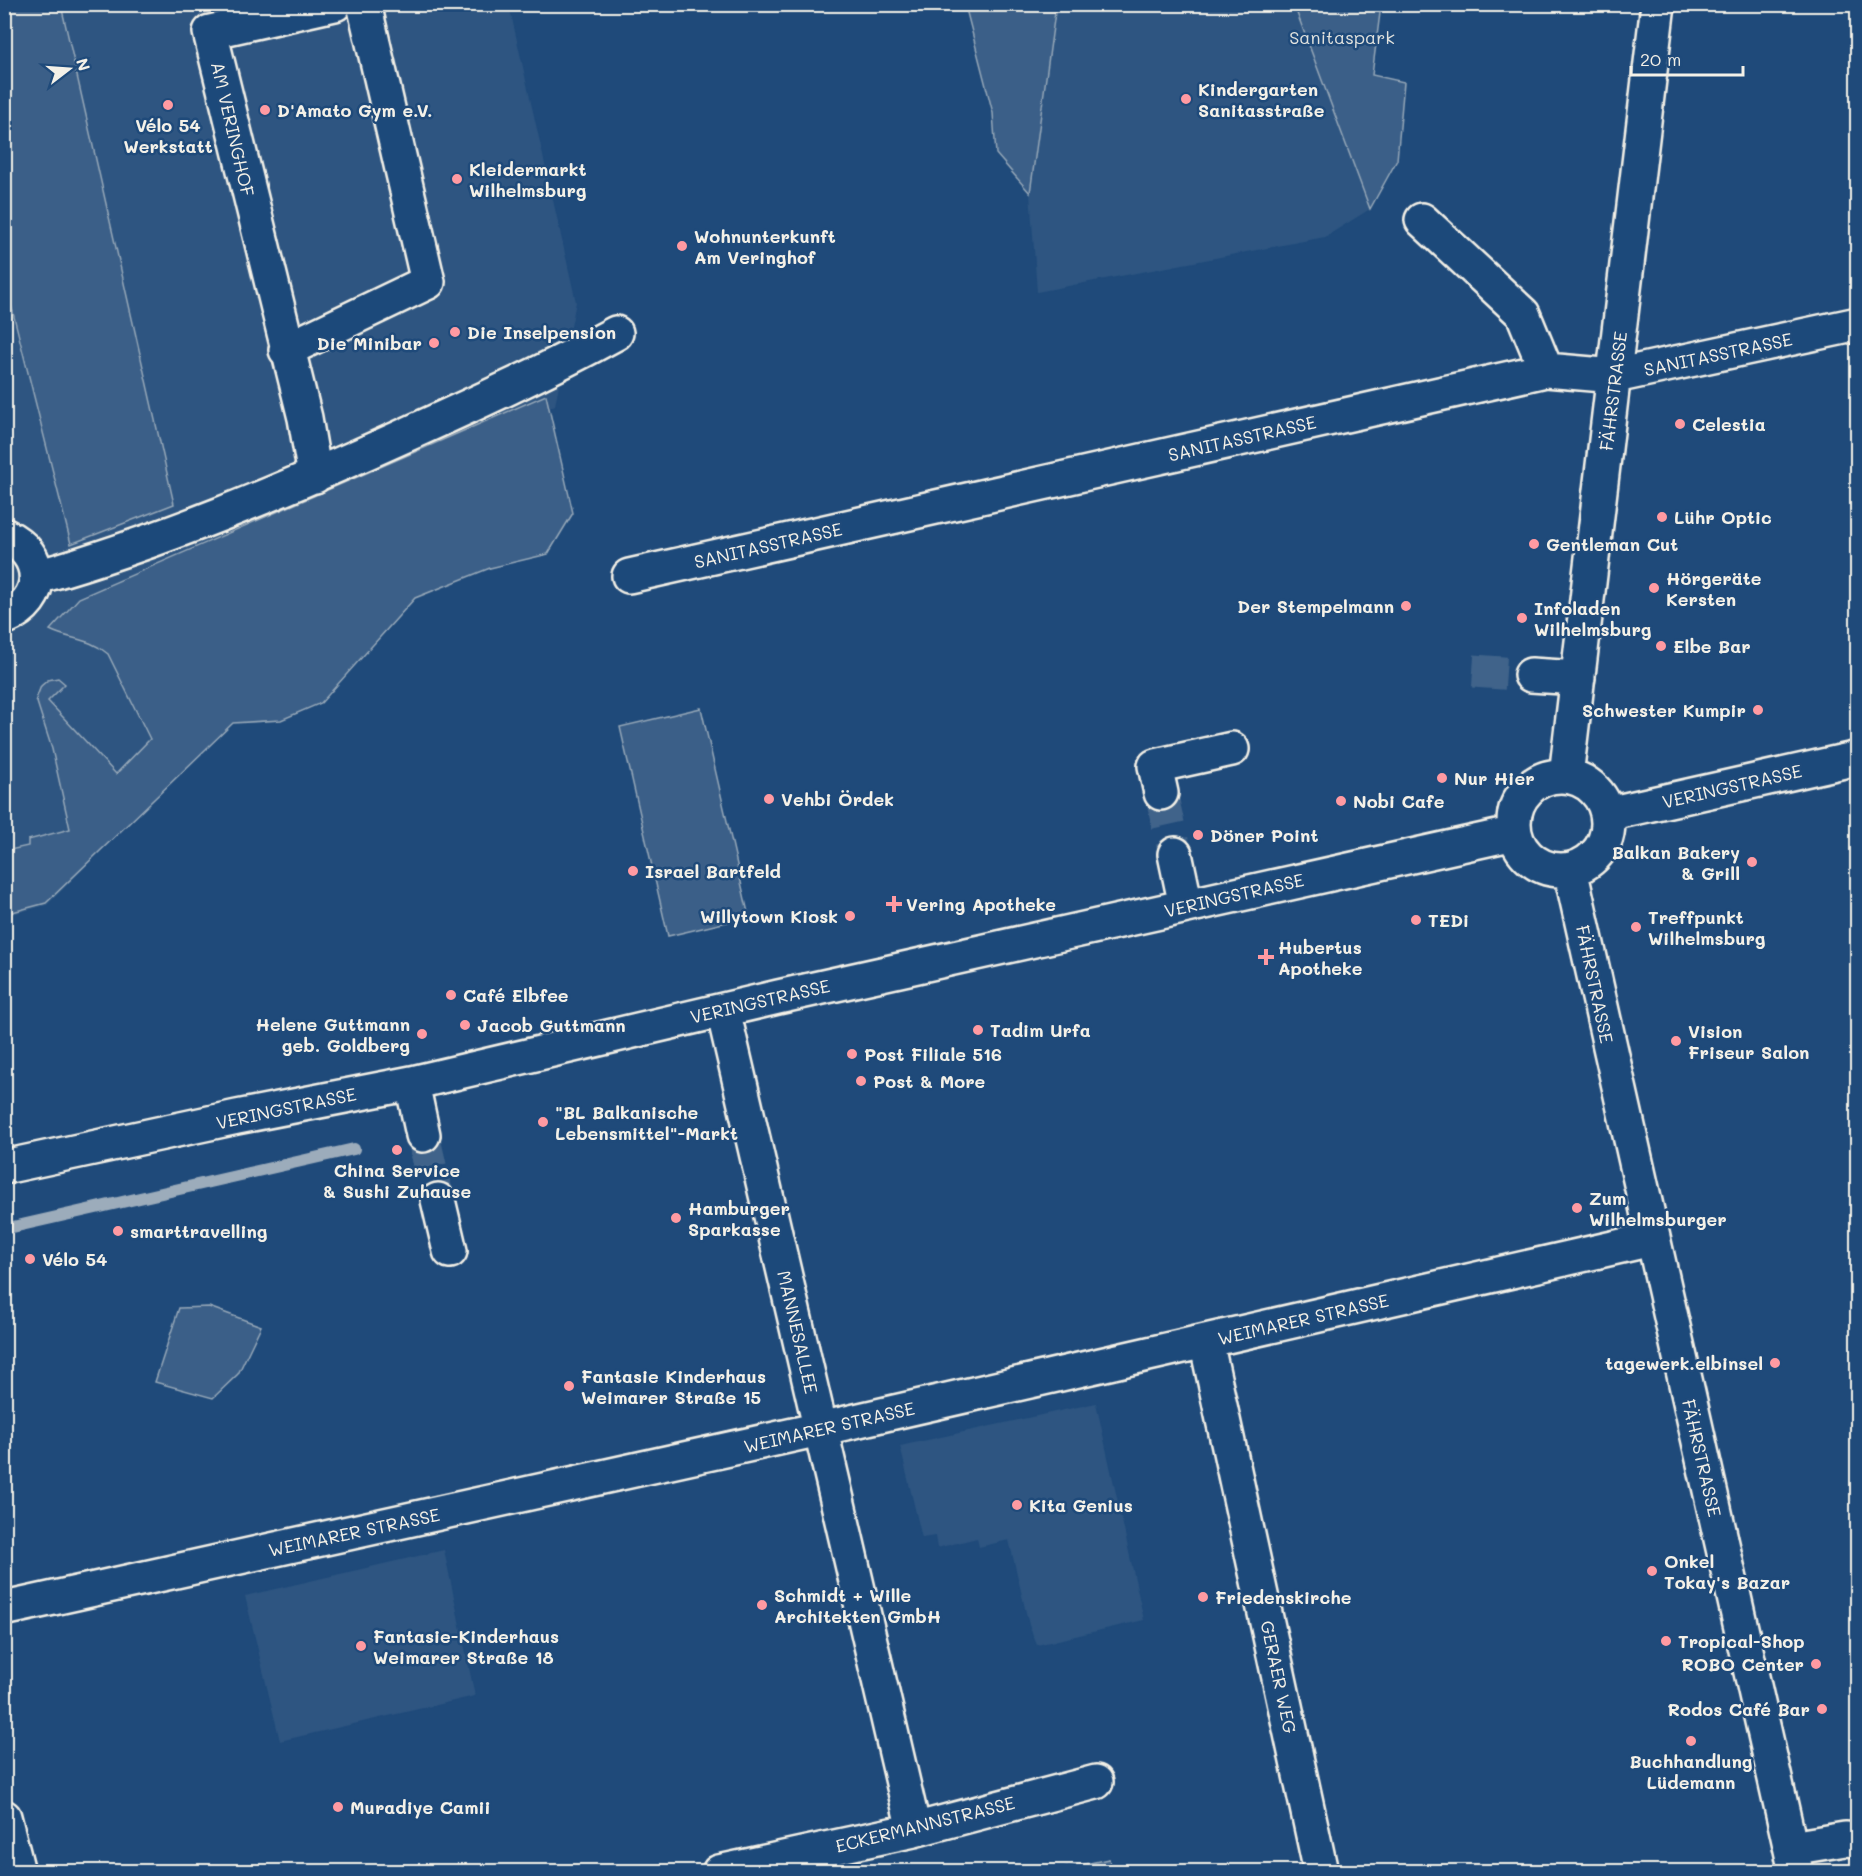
<svg xmlns="http://www.w3.org/2000/svg" width="1862" height="1876" font-family="Mali,sans-serif">
<style>
.built{fill:#2d5581}
.grass{fill:url(#grass-dots);stroke:#97a8b8;stroke-width:1.5}
.park{fill:#3a5f88;stroke:#97a8b8;stroke-width:1.5}
.lines{fill:none;stroke-linecap:round;stroke-linejoin:round}
.stream{stroke:#9cacbb;stroke-width:12}
.minor-tunnel{stroke:#3f638a;stroke-width:33;stroke-dasharray:33 16;stroke-linecap:butt}
.minor-casing{stroke:#f4f1e8;stroke-width:38}
.minor{stroke:#1f4a7a;stroke-width:33}
.poi-dot{fill:#ff9aa2;stroke:#1f4a7a;stroke-width:2}
.labels{text-anchor:middle;dominant-baseline:central;stroke-width:5;stroke-linejoin:round;paint-order:stroke}
.park-label{font-size:18px;fill:#e1e2de;stroke:#1f4a7a}
.poi-label{font-size:18px;font-weight:bold;fill:#f4f1e8;stroke:#1f4a7a;text-anchor:start}
.street-label{font-size:18px;fill:#f4f1e8;stroke:#1f4a7a}
</style>
<defs>
<pattern id="grass-dots" width="8" height="8" patternUnits="userSpaceOnUse" patternTransform="scale(1.5)"><rect width="8" height="8" fill="#3a5f88"/><path d="M2 2h.1M6 6h.1" fill="none" stroke="#577699" stroke-width="1.8" stroke-linecap="round"/></pattern>
</defs>
<rect width="100%" height="100%" fill="#1f4a7a"/>
<filter id="ink" filterUnits="userSpaceOnUse"><feTurbulence type="fractalNoise" baseFrequency=".0167" numOctaves="2"/><feDisplacementMap in="SourceGraphic" scale="12" xChannelSelector="R" yChannelSelector="G"/><feConvolveMatrix kernelMatrix="1 2 1 2 8 2 1 2 1" color-interpolation-filters="sRGB"/></filter>
<g filter="url(#ink)">
<path class="built" d="M 61,5 L 509,5 L 576,302 L 555,405 L 87,609 L 175,777 L 47,905 L 5,916 L 4,281 L 71,543 L 174,504 Z
M 1056,5 L 1294,5 L 1370,209 L 1325,237 L 1037,292 L 1030,193 Z
M 1096,1403 L 1144,1620 L 1037,1645 L 1029,1625 L 1009,1540 L 979,1547 L 977,1538 L 937,1548 L 935,1536 L 922,1538 L 900,1446 Z
M 444,1550 L 475,1696 L 280,1741 L 245,1596 Z"/>
<path class="grass" d="M 1109,1859 L 1112,1871 L 1053,1871 Z"/>
<path class="park" d="M 4,5 L 61,5 L 174,504 L 71,544 L 5,281 Z
M 965,5 L 1056,5 L 1030,193 L 996,154 L 993,113 Z
M 1294,5 L 1381,5 L 1372,75 L 1404,82 L 1397,160 L 1370,209 Z
M 546,395 L 573,513 L 548,554 L 490,568 L 415,598 L 321,703 L 281,720 L 233,723 L 46,903 L 5,914 L 5,851 L 28,846 L 28,840 L 70,829 L 52,749 L 36,699 L 41,686 L 48,680 L 58,678 L 65,684 L 48,701 L 116,774 L 150,739 L 108,654 C 90,638 70,640 50,630 L 79,598 Z
M 701,708 L 749,917 L 668,936 L 620,727 Z
M 209,1307 L 261,1326 L 238,1374 L 213,1398 L 155,1382 L 179,1308 Z"/>
<g class="lines">
<path class="stream" d="M 4,1229 L 354,1149"/>
<path class="minor-tunnel" d="M 1473,671 L 1531,675
M 1161,793 L 1175,854
M 423,1135 L 438,1200"/>
<g class="minor-casing">
<path id="minor" d="M 1422,220 L 1523,314 L 1546,370
M 286,350 L 428,282 L 364,4
M 315,476 L 305,418 L 210,32 L 335,4
M 4,535 C 46,554 48,600 4,618
M 629,576 L 1546,370 L 1615,376 L 1858,324
M 37,577 C 161,542 281,491 399,438 C 472,405 545,372 616,333
M 1531,675 L 1578,678
M 1566,776 L 1658,4
M1514 823a47 47 0 1 1 94 0a47 47 0 1 1-94 0Z
M 1161,793 L 1155,766 L 1232,749
M 1607,814 L 1858,758
M 1175,854 L 1186,906
M 1570,869 L 1796,1872
M 723,1010 L 914,1830
M 412,1083 L 423,1135
M 4,1167 L 237,1117 L 412,1083 L 778,997 L 1515,833
M 438,1200 L 450,1251
M 1206,1341 L 1321,1872
M 4,1609 L 820,1429 L 1652,1239
M 4,1817 L 18,1872
M 1791,1848 L 1845,1839 L 1858,1840
M 719,1872 L 914,1830 L 1096,1782"/>
</g>
<use href="#minor" class="minor"/>
</g>
</g>
<g class="poi-dot">
<circle cx="1186" cy="99" r="6"/>
<circle cx="168" cy="105" r="6"/>
<circle cx="265" cy="110" r="6"/>
<circle cx="457" cy="179" r="6"/>
<circle cx="682" cy="246" r="6"/>
<circle cx="455" cy="332" r="6"/>
<circle cx="434" cy="343" r="6"/>
<circle cx="1680" cy="424" r="6"/>
<circle cx="1662" cy="517" r="6"/>
<circle cx="1534" cy="544" r="6"/>
<circle cx="1654" cy="588" r="6"/>
<circle cx="1406" cy="606" r="6"/>
<circle cx="1522" cy="618" r="6"/>
<circle cx="1661" cy="646" r="6"/>
<circle cx="1758" cy="710" r="6"/>
<circle cx="1442" cy="778" r="6"/>
<circle cx="769" cy="799" r="6"/>
<circle cx="1341" cy="801" r="6"/>
<circle cx="1198" cy="835" r="6"/>
<circle cx="1752" cy="862" r="6"/>
<circle cx="633" cy="871" r="6"/>
<path d="M891 895h6v6h6v6h-6v6h-6v-6h-6v-6h6z"/>
<circle cx="850" cy="916" r="6"/>
<circle cx="1416" cy="920" r="6"/>
<circle cx="1636" cy="927" r="6"/>
<path d="M1263 948h6v6h6v6h-6v6h-6v-6h-6v-6h6z"/>
<circle cx="451" cy="995" r="6"/>
<circle cx="465" cy="1025" r="6"/>
<circle cx="978" cy="1030" r="6"/>
<circle cx="422" cy="1034" r="6"/>
<circle cx="1676" cy="1041" r="6"/>
<circle cx="852" cy="1054" r="6"/>
<circle cx="861" cy="1081" r="6"/>
<circle cx="543" cy="1122" r="6"/>
<circle cx="397" cy="1150" r="6"/>
<circle cx="1577" cy="1208" r="6"/>
<circle cx="676" cy="1218" r="6"/>
<circle cx="118" cy="1231" r="6"/>
<circle cx="30" cy="1259" r="6"/>
<circle cx="1775" cy="1363" r="6"/>
<circle cx="569" cy="1386" r="6"/>
<circle cx="1017" cy="1505" r="6"/>
<circle cx="1652" cy="1571" r="6"/>
<circle cx="1203" cy="1597" r="6"/>
<circle cx="762" cy="1605" r="6"/>
<circle cx="1666" cy="1641" r="6"/>
<circle cx="361" cy="1646" r="6"/>
<circle cx="1816" cy="1664" r="6"/>
<circle cx="1822" cy="1709" r="6"/>
<circle cx="1691" cy="1741" r="6"/>
<circle cx="338" cy="1807" r="6"/>
</g>
<g class="labels">
<g class="park-label">
<text x="1342" y="37">Sanitaspark</text>
</g>
<g class="poi-label">
<text x="1198" y="89">Kindergarten<tspan x="1198" dy="21">Sanitasstraße</tspan></text>
<text x="277" y="110">D'Amato Gym e.V.</text>
<text x="168" y="125" text-anchor="middle">Vélo 54<tspan x="168" dy="21">Werkstatt</tspan></text>
<text x="469" y="169">Kleidermarkt<tspan x="469" dy="21">Wilhelmsburg</tspan></text>
<text x="694" y="236">Wohnunterkunft<tspan x="694" dy="21">Am Veringhof</tspan></text>
<text x="467" y="332">Die Inselpension</text>
<text x="422" y="343" text-anchor="end">Die Minibar</text>
<text x="1692" y="424">Celestia</text>
<text x="1674" y="517">Lühr Optic</text>
<text x="1546" y="544">Gentleman Cut</text>
<text x="1666" y="578">Hörgeräte<tspan x="1666" dy="21">Kersten</tspan></text>
<text x="1394" y="606" text-anchor="end">Der Stempelmann</text>
<text x="1534" y="608">Infoladen<tspan x="1534" dy="21">Wilhelmsburg</tspan></text>
<text x="1673" y="646">Elbe Bar</text>
<text x="1746" y="710" text-anchor="end">Schwester Kumpir</text>
<text x="1454" y="778">Nur Hier</text>
<text x="781" y="799">Vehbi Ördek</text>
<text x="1353" y="801">Nobi Cafe</text>
<text x="1210" y="835">Döner Point</text>
<text x="1740" y="852" text-anchor="end">Balkan Bakery<tspan x="1740" dy="21">&amp; Grill</tspan></text>
<text x="645" y="871">Israel Bartfeld</text>
<text x="906" y="904">Vering Apotheke</text>
<text x="838" y="916" text-anchor="end">Willytown Kiosk</text>
<text x="1648" y="917">Treffpunkt<tspan x="1648" dy="21">Wilhelmsburg</tspan></text>
<text x="1428" y="920">TEDi</text>
<text x="1278" y="947">Hubertus<tspan x="1278" dy="21">Apotheke</tspan></text>
<text x="463" y="995">Café Elbfee</text>
<text x="410" y="1024" text-anchor="end">Helene Guttmann<tspan x="410" dy="21">geb. Goldberg</tspan></text>
<text x="477" y="1025">Jacob Guttmann</text>
<text x="990" y="1030">Tadim Urfa</text>
<text x="1688" y="1031">Vision<tspan x="1688" dy="21">Friseur Salon</tspan></text>
<text x="864" y="1054">Post Filiale 516</text>
<text x="873" y="1081">Post &amp; More</text>
<text x="555" y="1112">"BL Balkanische<tspan x="555" dy="21">Lebensmittel"-Markt</tspan></text>
<text x="397" y="1170" text-anchor="middle">China Service<tspan x="397" dy="21">&amp; Sushi Zuhause</tspan></text>
<text x="1589" y="1198">Zum<tspan x="1589" dy="21">Wilhelmsburger</tspan></text>
<text x="688" y="1208">Hamburger<tspan x="688" dy="21">Sparkasse</tspan></text>
<text x="130" y="1231">smarttravelling</text>
<text x="42" y="1259">Vélo 54</text>
<text x="1763" y="1363" text-anchor="end">tagewerk.elbinsel</text>
<text x="581" y="1376">Fantasie Kinderhaus<tspan x="581" dy="21">Weimarer Straße 15</tspan></text>
<text x="1029" y="1505">Kita Genius</text>
<text x="1664" y="1561">Onkel<tspan x="1664" dy="21">Tokay's Bazar</tspan></text>
<text x="774" y="1595">Schmidt + Wille<tspan x="774" dy="21">Architekten GmbH</tspan></text>
<text x="1215" y="1597">Friedenskirche</text>
<text x="373" y="1636">Fantasie-Kinderhaus<tspan x="373" dy="21">Weimarer Straße 18</tspan></text>
<text x="1678" y="1641">Tropical-Shop</text>
<text x="1804" y="1664" text-anchor="end">ROBO Center</text>
<text x="1810" y="1709" text-anchor="end">Rodos Café Bar</text>
<text x="1691" y="1761" text-anchor="middle">Buchhandlung<tspan x="1691" dy="21">Lüdemann</tspan></text>
<text x="350" y="1807">Muradiye Camii</text>
</g>
<g class="street-label">
<text transform="translate(233 129) rotate(77)">AM VERINGHOF</text>
<text transform="translate(1718 354) rotate(-12)">SANITASSTRASSE</text>
<text transform="translate(1613 391) rotate(-83)">FÄHRSTRASSE</text>
<text transform="translate(1242 438) rotate(-13)">SANITASSTRASSE</text>
<text transform="translate(768 545) rotate(-13)">SANITASSTRASSE</text>
<text transform="translate(1732 786) rotate(-13)">VERINGSTRASSE</text>
<text transform="translate(1234 895) rotate(-13)">VERINGSTRASSE</text>
<text transform="translate(1595 984) rotate(78)">FÄHRSTRASSE</text>
<text transform="translate(760 1001) rotate(-13)">VERINGSTRASSE</text>
<text transform="translate(286 1108) rotate(-12)">VERINGSTRASSE</text>
<text transform="translate(1303 1319) rotate(-13)">WEIMARER STRASSE</text>
<text transform="translate(798 1332) rotate(77)">MANNESALLEE</text>
<text transform="translate(829 1427) rotate(-13)">WEIMARER STRASSE</text>
<text transform="translate(1702 1458) rotate(77)">FÄHRSTRASSE</text>
<text transform="translate(354 1532) rotate(-12)">WEIMARER STRASSE</text>
<text transform="translate(1279 1677) rotate(78)">GERAER WEG</text>
<text transform="translate(925 1824) rotate(-14)">ECKERMANNSTRASSE</text>
</g>
</g>
<rect width="1862" height="1876" fill="none" stroke="#1f4a7a" stroke-width="24"/>
<rect x="12" y="12" width="1838" height="1852" fill="none" stroke="#f4f1e8" stroke-width="2" filter="url(#ink)"/>
<g transform="translate(69 69) rotate(73)" stroke="#1f4a7a" stroke-width="4.5" paint-order="stroke">
<path d="M0-4.5L10 22L0 15L-10 22Z" fill="#f4f1e8"/>
<text y="-9" font-size="16" font-weight="bold" text-anchor="middle" fill="#f4f1e8">N</text>
</g>
<path d="M1631 66v9h112v-9" fill="none" stroke="#f4f1e8" stroke-width="3"/>
<text x="1640" y="66" font-size="18" fill="#f4f1e8" stroke="#1f4a7a" stroke-width="4.5" paint-order="stroke">20 m</text>
</svg>
